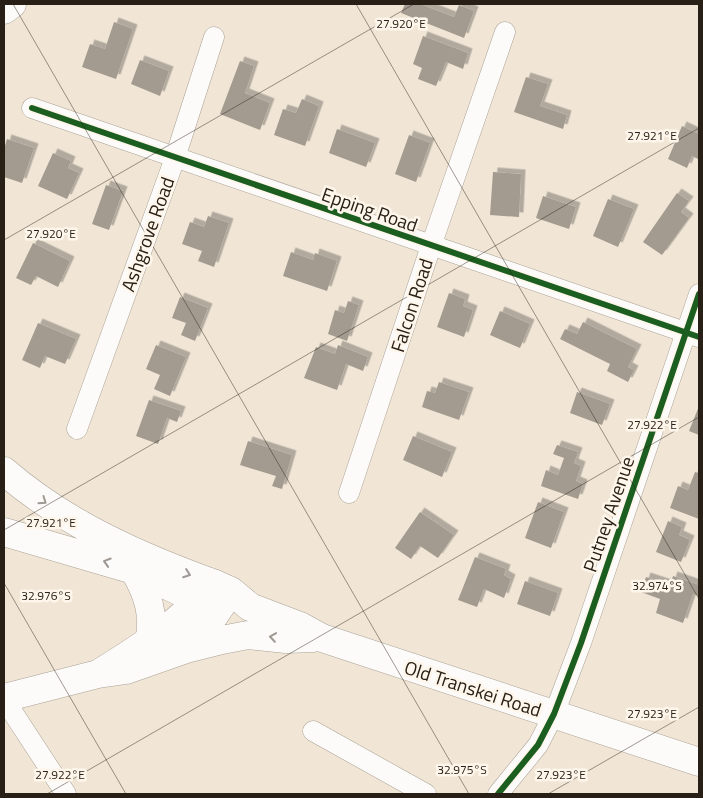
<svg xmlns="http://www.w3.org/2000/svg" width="703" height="798" font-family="'Titillium Web',sans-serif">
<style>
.building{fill:#a49b90;filter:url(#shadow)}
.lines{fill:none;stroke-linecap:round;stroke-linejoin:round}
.minor-casing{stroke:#aaa296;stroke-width:21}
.primary-casing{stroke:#aaa296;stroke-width:29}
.trunk-casing{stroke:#aaa296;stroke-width:29}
.minor{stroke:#fdfbf9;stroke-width:20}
.primary{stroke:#fdfbf9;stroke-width:28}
.trunk{stroke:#fdfbf9;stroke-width:28}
.cycleway-casing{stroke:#fff6eb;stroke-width:9}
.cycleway{stroke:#1b5e20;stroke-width:6}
.oneway{stroke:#9d9893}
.ticks{fill:none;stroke:#282016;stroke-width:1;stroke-opacity:0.45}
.labels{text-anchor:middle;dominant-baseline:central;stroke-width:5;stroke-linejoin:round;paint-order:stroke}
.street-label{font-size:19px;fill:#282016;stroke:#fff6eb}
.ticks-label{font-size:12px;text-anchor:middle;fill:#282016;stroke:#fff6eb;stroke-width:5;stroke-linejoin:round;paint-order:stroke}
</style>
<defs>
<filter id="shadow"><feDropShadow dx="4.5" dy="-4.5" stdDeviation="0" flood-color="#0004"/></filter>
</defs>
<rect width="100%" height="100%" fill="#f1e6d6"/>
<path class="building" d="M 405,4 L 420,4 L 454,17 L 459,5 L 474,11 L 464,38 L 401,13 Z
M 114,22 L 133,29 L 116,79 L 82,67 L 90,44 L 105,49 Z
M 423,36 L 468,53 L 463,69 L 446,62 L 436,86 L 418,79 L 422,68 L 413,64 Z
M 140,60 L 169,71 L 160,96 L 131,84 Z
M 240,61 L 254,66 L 245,93 L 270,103 L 260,130 L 220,114 Z
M 526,77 L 548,84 L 540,106 L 567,115 L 563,129 L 514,112 Z
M 302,99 L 319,106 L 305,146 L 274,135 L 283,109 L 296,113 Z
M 682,126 L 699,134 L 699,156 L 698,159 L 692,156 L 687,168 L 668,159 Z
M 337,129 L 375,143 L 366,167 L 329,153 Z
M 409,135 L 430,143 L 416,182 L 395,174 Z
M 7,139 L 34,148 L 22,183 L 4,177 L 4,149 Z
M 53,153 L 71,161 L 68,168 L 79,173 L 67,199 L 38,186 Z
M 493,172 L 521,174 L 519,217 L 490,215 Z
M 106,185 L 123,191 L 109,230 L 92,224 Z
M 677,193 L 689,201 L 681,212 L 689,218 L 662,255 L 643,242 Z
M 543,196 L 576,207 L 569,229 L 536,218 Z
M 608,199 L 634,209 L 618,247 L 593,236 Z
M 208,216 L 229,223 L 214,267 L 198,261 L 202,251 L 182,244 L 190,222 L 204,227 Z
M 33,243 L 70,261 L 58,287 L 36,276 L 31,285 L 16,278 Z
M 291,252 L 313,260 L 315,253 L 337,261 L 327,291 L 283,276 Z
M 449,293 L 465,299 L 463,306 L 473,310 L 464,337 L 437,327 Z
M 180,297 L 208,308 L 195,341 L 181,335 L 186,323 L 172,318 Z
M 348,301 L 359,305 L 347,341 L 328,334 L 335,310 L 344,313 Z
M 500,311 L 530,324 L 520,348 L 490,335 Z
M 583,322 L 637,349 L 628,367 L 634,370 L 628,382 L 607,371 L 610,364 L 560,339 L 565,329 L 577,334 Z
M 38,323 L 76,339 L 65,364 L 45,356 L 40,368 L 22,360 Z
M 156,345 L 186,357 L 170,396 L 154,389 L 160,375 L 146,369 Z
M 338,345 L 368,357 L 363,371 L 346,364 L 337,390 L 304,378 L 316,347 L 335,354 Z
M 439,382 L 469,392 L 459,420 L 422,407 L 427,391 L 435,393 Z
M 577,392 L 610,404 L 602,425 L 570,413 Z
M 149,400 L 181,411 L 177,422 L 167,418 L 158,444 L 136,436 Z
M 699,406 L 699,435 L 689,431 Z
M 413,436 L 452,452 L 442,477 L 403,460 Z
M 248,441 L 292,455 L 282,489 L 272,486 L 276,476 L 240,465 Z
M 557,445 L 578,452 L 574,463 L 581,466 L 576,481 L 583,484 L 578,499 L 541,486 L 546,470 L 558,475 L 564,458 L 553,454 Z
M 695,472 L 699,473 L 699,519 L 670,508 L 678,486 L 688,490 Z
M 538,502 L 564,512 L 551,548 L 525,538 Z
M 420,512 L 454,535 L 438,558 L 420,546 L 411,559 L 395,548 Z
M 668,521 L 682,527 L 679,535 L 690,540 L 681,562 L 656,552 Z
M 475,557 L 506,569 L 504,575 L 511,579 L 504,598 L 484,589 L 477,607 L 458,600 Z
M 673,576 L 699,585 L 699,596 L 693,594 L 683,623 L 656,613 L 660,599 L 641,592 L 646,577 L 670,585 Z
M 525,581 L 558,593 L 550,616 L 517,604 Z"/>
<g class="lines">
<g class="minor-casing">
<path id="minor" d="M 32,108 L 699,337
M 77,429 L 175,158 L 214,37
M 349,493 L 431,246 L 505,32
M 4,699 L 66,794
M 313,731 L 426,794
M 498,794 L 538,745 L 554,714 L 581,643 L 699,294"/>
</g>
<g class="primary-casing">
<path id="primary" d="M 186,649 L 222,640 L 248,635 L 286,639 L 313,638
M 98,674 C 140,648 182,621 215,584 L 231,591 L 250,607 L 300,626 L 322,638 L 699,762
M 4,698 L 98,674 L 126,670 L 186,649 L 207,626 L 231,591"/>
</g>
<g class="trunk-casing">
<path id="trunk" d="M 4,10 L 12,4
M 4,471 C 65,524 140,557 215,584
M 4,532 L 134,570 L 200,601
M 134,570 C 148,594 155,615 149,642"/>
</g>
<use href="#minor" class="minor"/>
<use href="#primary" class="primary"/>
<use href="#trunk" class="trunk"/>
<g class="cycleway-casing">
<path id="cycleway" d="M 32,108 L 699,337
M 498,794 L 538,745 L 554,714 L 581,643 L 699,294"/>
</g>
<use href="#cycleway" class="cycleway"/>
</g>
<defs><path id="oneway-chevron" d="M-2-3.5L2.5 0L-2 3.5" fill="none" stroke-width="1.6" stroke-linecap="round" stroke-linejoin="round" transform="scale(1.25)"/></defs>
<g class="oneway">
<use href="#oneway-chevron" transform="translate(43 501) rotate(35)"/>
<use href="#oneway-chevron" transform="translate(107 562) rotate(-163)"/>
<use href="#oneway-chevron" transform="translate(187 574) rotate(20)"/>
<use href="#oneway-chevron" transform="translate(273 637) rotate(-172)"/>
</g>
<path class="ticks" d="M 13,4 L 469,794M 356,4 L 699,599M 4,240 L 414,4M 4,530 L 699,128M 4,583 L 126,794M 47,794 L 699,417M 548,794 L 699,707"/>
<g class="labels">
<g class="street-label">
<text transform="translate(370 209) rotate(19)">Epping Road</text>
<text transform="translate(147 234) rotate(-70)">Ashgrove Road</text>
<text transform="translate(411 305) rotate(-72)">Falcon Road</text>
<text transform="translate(608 514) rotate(-71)">Putney Avenue</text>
<text transform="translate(473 688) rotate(18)">Old Transkei Road</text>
</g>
</g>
<g class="ticks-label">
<text x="401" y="28">27.920°E</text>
<text x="652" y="140">27.921°E</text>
<text x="51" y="238">27.920°E</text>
<text x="652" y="429">27.922°E</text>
<text x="51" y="527">27.921°E</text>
<text x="657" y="590">32.974°S</text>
<text x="46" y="600">32.976°S</text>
<text x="652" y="718">27.923°E</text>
<text x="462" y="774">32.975°S</text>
<text x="60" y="779">27.922°E</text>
<text x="561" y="779">27.923°E</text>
</g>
<rect width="703" height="798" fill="none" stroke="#282016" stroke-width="10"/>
</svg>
